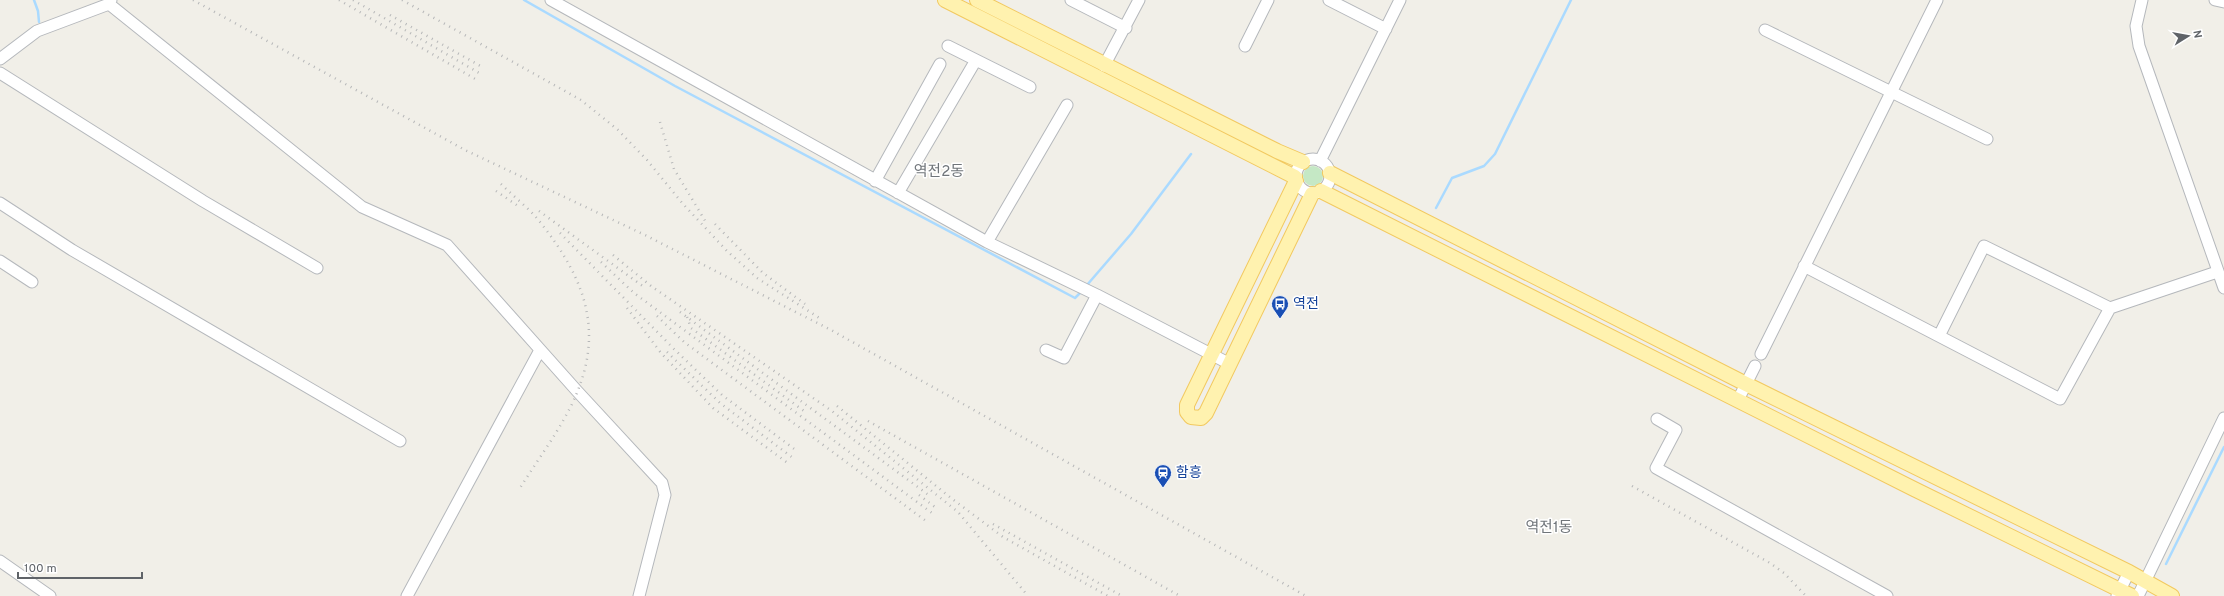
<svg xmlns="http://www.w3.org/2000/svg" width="2224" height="596" font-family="Overpass,'Noto Sans KR',sans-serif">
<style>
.green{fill:#c5e8c5}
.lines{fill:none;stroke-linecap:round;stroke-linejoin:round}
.stream{stroke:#aadaff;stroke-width:2.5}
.minor-casing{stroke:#b5b8bc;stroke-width:13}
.major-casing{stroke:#f2c960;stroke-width:16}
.minor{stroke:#fff;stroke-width:11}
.major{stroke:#fff2af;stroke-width:14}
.rail{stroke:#b6b7b8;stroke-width:2.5;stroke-dasharray:1 5;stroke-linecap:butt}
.labels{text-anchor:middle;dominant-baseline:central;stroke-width:3;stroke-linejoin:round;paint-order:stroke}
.transit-label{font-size:14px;fill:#164399;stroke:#fff;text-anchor:start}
.neighbourhood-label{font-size:15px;fill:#70757a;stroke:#fff}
</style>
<rect width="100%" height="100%" fill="#f1efe8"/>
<path class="green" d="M1303 176a10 10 0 1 1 20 0a10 10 0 1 1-20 0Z"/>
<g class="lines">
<path class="stream" d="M 34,0 L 38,11 L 39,22
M 524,0 L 675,86 L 1075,298 L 1080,293
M 1436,208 L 1452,178 L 1484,166 L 1495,154 L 1571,0
M 1087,285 L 1131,234 L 1191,154
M 2166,564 L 2224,447"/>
<g class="minor-casing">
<path id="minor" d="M 551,0 L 987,242 L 1097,295 L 1230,364
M 1071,0 L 1126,28
M 1329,0 L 1386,29
M 2142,0 L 2136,26 L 2139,46 L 2224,288
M 2215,0 L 2224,2
M 109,4 L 362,207 L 447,245 L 577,391 L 662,483 L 665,495 L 639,596
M 1765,30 L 1987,139
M 948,46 L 1030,87
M 1245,46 L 1268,0
M 0,59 L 37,31 L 109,4 L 111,0
M 1104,66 L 1139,0
M 0,73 L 203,201 L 317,268
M1296 176a17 17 0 1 1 34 0a17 17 0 1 1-34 0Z
M 1320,161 L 1400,0
M 875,181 L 940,64
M 898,193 L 976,60
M 0,203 L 72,250 L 400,441
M 987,242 L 1067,105
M 0,261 L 32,282
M 1804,266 L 2060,399 L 2110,308 L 2217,272
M 1939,336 L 1984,246 L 2110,308
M 1046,350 L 1064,358 L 1097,295
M 1761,354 L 1937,0
M 1738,400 L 1755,366
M 1657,419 L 1676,430 L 1656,468 L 1887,596
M 0,561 L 50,596
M 407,596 L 540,350
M 2117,596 L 2129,572
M 2138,596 L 2224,418"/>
</g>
<g class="major-casing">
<path id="major" d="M 945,0 L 1295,177
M 977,0 L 1277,151 L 1303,162
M 1330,173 L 1746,384 L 2129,572 L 2172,596
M 1296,181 L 1187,405 L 1187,412 L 1191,417 L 1201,418 L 1206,413 L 1312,194
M 1321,191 L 1914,489 L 2132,596"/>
</g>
<use href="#minor" class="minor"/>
<use href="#major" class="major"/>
<path class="rail" d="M 193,0 L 465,150 L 645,235 L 831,330 L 1306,596
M 339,0 L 477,80
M 353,0 L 481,74
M 402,0 L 581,100 L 618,130 L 647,160 L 683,204 L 727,251 L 757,278 L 821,319
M 390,15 L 484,68
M 660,122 L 674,169 L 707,224
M 501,184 C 514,197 529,208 540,222 C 587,281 606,335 571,406 C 557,434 537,461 520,488
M 496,191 L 518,206
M 539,211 L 644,287
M 715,224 L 763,273 L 805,304
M 560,233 L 673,348 L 722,395 L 797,451
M 613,255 L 651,286 L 832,411 L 958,512 L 1028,596
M 601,262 L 634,293 L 932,513
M 627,308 L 661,353 L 713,408 L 789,464
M 680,312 L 930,496
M 657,316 L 684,342 L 926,521
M 687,317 L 691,328 L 804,411
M 667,352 L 720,403 L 793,458
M 837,406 L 951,498 L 1003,537 L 1108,596
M 868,421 L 1180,596
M 1632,486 L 1770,563 L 1784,573 L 1806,596
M 919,495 L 935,507
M 993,524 L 1122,596"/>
</g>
<defs>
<g id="bus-pin" transform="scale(0.9)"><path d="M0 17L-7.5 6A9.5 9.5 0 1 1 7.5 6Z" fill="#1a4fb4" stroke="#fff"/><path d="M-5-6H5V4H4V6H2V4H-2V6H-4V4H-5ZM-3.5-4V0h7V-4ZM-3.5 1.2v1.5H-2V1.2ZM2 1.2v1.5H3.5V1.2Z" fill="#fff"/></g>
<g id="station-pin" transform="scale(0.9)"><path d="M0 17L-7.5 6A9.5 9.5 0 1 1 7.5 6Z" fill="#1a4fb4" stroke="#fff"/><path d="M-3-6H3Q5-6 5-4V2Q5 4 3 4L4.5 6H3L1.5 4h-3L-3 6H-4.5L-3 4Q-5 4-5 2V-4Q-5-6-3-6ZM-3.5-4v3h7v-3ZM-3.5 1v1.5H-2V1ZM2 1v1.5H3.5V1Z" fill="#fff"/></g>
</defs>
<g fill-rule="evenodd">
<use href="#bus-pin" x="1280" y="304"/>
<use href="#station-pin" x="1163" y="473"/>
</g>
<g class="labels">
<g class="transit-label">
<text x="1293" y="304">역전</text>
<text x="1176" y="473">함흥</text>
</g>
<g class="neighbourhood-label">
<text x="939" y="172">역전2동</text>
<text x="1549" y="528">역전1동</text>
</g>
</g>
<g transform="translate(2188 36) rotate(79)" stroke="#ffffff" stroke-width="3" paint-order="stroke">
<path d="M0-3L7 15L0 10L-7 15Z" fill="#5f6368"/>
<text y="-6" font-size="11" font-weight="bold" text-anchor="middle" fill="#5f6368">N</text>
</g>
<path d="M18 572v6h124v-6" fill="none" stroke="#5f6368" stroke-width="2"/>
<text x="24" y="572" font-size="12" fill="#5f6368" stroke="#ffffff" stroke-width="3" paint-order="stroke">100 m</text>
</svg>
